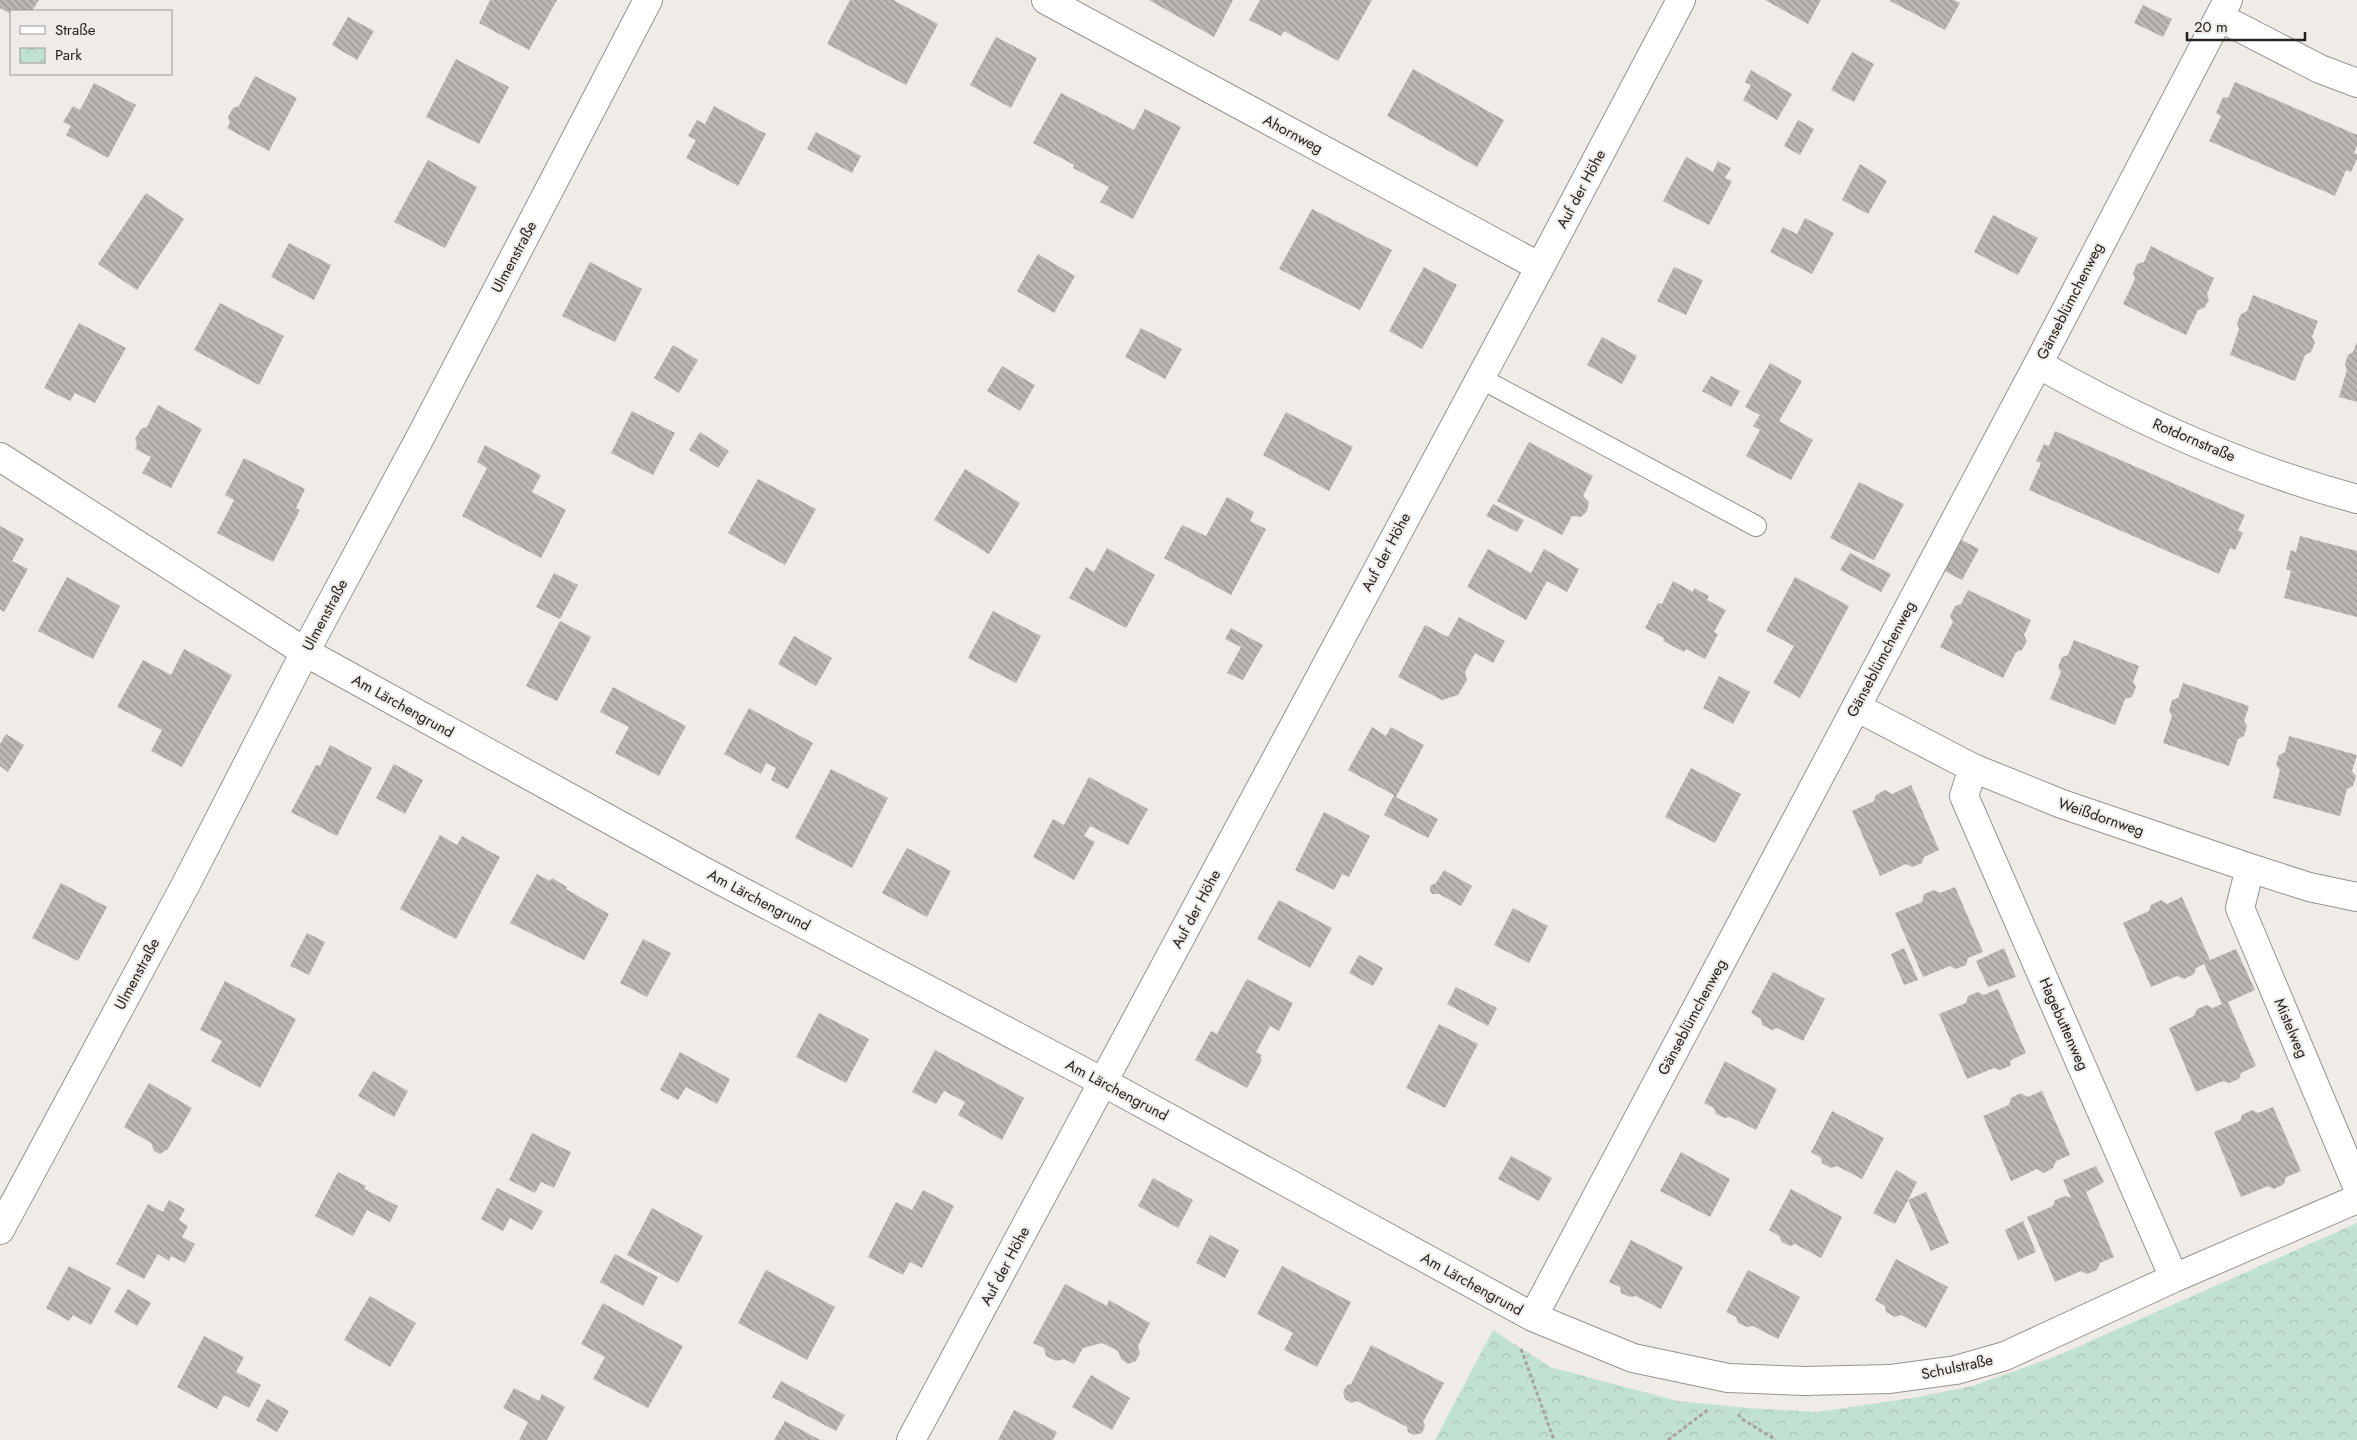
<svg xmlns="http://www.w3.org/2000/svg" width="2357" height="1440" font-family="Jost,sans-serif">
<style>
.park{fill:url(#park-crowns)}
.building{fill:url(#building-back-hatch)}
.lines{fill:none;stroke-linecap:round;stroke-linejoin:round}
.service-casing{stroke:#96938f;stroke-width:22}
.minor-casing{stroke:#96938f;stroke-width:30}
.path{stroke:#a6a3a0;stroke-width:3;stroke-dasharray:4 2.5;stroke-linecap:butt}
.service{stroke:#fff;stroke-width:20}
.minor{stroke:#fff;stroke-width:28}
.labels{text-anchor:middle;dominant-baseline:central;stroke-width:4;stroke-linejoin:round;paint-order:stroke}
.street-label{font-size:15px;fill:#252322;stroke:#efebe7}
</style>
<defs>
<pattern id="park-crowns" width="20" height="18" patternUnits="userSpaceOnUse" patternTransform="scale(1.25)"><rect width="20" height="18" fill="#c2e2d1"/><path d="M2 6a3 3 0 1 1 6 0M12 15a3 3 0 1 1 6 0" fill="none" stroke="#a7c2b3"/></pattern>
<pattern id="building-back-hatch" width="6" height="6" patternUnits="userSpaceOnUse" patternTransform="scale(1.25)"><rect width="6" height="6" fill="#bbb8b4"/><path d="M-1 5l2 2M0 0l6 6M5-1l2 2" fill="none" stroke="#989592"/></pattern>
</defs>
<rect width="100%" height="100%" fill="#efebe7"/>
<path class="park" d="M 2357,1223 L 2357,1440 L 1435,1440 L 1493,1330 L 1550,1367 L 1678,1401 L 1748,1408 L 1817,1412 L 1912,1398 L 1973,1386 L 2059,1355 Z"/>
<path class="building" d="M 0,0 L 39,0 L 32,11 L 11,11 L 11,14 L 0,8 Z
M 490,0 L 557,0 L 529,50 L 479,23 Z
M 850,0 L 893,0 L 938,24 L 906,85 L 827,44 Z
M 1149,0 L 1233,0 L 1214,37 Z
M 1260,0 L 1372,0 L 1338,61 L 1284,31 L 1281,36 L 1249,20 Z
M 1765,0 L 1821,0 L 1808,24 Z
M 1891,0 L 1954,0 L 1960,3 L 1945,30 L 1890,1 Z
M 2143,5 L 2172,19 L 2163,37 L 2134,23 Z
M 348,17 L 374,31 L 357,60 L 332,45 Z
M 996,37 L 1037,58 L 1011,108 L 970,85 Z
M 1852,52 L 1874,64 L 1854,102 L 1831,90 Z
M 456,59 L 509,87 L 479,144 L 426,117 Z
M 1413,69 L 1504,120 L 1477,167 L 1387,116 Z
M 1751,70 L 1792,94 L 1777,120 L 1743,100 L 1751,85 L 1745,82 Z
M 255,76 L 297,98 L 269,151 L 227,128 L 230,123 L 228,117 L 233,108 L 239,106 Z
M 2235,82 L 2357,135 L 2357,146 L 2354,153 L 2357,154 L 2357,159 L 2351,172 L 2346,170 L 2335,196 L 2209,141 L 2221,116 L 2216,113 L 2223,97 L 2228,98 Z
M 94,83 L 136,105 L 108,158 L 66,135 L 71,126 L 63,122 L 73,106 L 80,110 Z
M 1061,93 L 1134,130 L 1145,109 L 1181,127 L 1133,219 L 1100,202 L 1109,187 L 1073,168 L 1074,165 L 1033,143 Z
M 714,106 L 766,134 L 738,186 L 686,158 L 696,140 L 688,136 L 697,120 L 705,124 Z
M 1798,120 L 1814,129 L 1800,155 L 1784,146 Z
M 816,132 L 861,156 L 852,173 L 807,149 Z
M 1686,157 L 1713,172 L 1718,161 L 1731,168 L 1725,178 L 1732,181 L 1709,225 L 1663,201 Z
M 428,160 L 477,187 L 445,248 L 394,222 Z
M 1860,164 L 1887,181 L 1868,214 L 1842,200 Z
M 146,193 L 184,219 L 137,290 L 98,264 Z
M 1312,209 L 1392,250 L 1360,310 L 1279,269 Z
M 1993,215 L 2038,238 L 2018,275 L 1974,252 Z
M 1805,218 L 1834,233 L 1812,274 L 1770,252 L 1783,227 L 1797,234 Z
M 289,243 L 331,265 L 314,300 L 271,277 Z
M 2151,246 L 2214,278 L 2207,294 L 2209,300 L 2204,308 L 2198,310 L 2186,335 L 2123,304 L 2135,279 L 2133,273 L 2137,264 L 2144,262 Z
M 1038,254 L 1075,276 L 1054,313 L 1017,291 Z
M 590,262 L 642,289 L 615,342 L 562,316 Z
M 1424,267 L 1457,285 L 1422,349 L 1389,331 Z
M 1674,267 L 1703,280 L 1686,315 L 1657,301 Z
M 2253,295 L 2318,321 L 2312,337 L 2315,343 L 2311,352 L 2305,355 L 2295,381 L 2230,355 L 2239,329 L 2237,323 L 2241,314 L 2247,311 Z
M 220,303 L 284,336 L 259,385 L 194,350 Z
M 79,323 L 126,348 L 95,403 L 75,393 L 70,401 L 44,388 Z
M 1141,328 L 1182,349 L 1165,379 L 1125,357 Z
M 1602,337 L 1637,356 L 1622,384 L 1587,365 Z
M 2357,342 L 2357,402 L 2339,397 L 2347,370 L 2345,364 L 2348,355 L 2353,352 Z
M 673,345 L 698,360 L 679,393 L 654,378 Z
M 1770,363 L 1802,381 L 1779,421 L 1813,440 L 1791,480 L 1746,456 L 1760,430 L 1753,426 L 1760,415 L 1745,407 Z
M 1002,366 L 1035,385 L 1020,411 L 987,391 Z
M 1711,376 L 1740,391 L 1731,407 L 1702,391 Z
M 158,405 L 202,429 L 171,488 L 142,473 L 151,457 L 135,449 L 137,445 L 135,439 L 141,429 L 147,427 Z
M 632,411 L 675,433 L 653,475 L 611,453 Z
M 1286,412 L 1353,447 L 1329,491 L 1263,455 Z
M 2055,431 L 2245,515 L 2238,530 L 2243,533 L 2235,550 L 2230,548 L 2219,574 L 2029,490 L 2041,463 L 2036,461 L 2044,444 L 2049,446 Z
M 700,432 L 729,451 L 718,468 L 689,450 Z
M 1529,442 L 1593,476 L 1583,496 L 1589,502 L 1587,511 L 1581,517 L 1572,516 L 1562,535 L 1497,501 Z
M 485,445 L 541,475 L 532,492 L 566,510 L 541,558 L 462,516 L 487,468 L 477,462 Z
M 244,458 L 305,489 L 296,508 L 300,510 L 273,562 L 217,533 L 234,500 L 225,495 Z
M 965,469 L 1020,503 L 989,554 L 934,520 Z
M 758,479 L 816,509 L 785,565 L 728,533 Z
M 1859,482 L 1904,504 L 1874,560 L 1830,538 Z
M 1227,497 L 1254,512 L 1250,521 L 1266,529 L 1231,595 L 1164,558 L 1182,525 L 1206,536 Z
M 1493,504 L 1524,520 L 1517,532 L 1486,516 Z
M 0,526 L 24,539 L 12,561 L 28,569 L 4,612 L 0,609 Z
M 2300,536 L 2357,551 L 2357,617 L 2284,598 L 2291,571 L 2286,569 L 2291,550 L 2296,552 Z
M 1958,538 L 1979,549 L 1962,580 L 1941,569 Z
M 1107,548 L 1155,575 L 1126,628 L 1069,598 L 1086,567 L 1094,572 Z
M 1488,549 L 1531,573 L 1544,549 L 1579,569 L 1567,592 L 1547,581 L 1526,620 L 1467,587 Z
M 1850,553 L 1891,574 L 1881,592 L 1840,570 Z
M 554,573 L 578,585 L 560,619 L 536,607 Z
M 67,577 L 120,606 L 93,659 L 38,631 Z
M 1795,577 L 1849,606 L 1800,698 L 1773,683 L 1794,646 L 1766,631 Z
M 1673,581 L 1693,592 L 1694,588 L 1709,596 L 1707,600 L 1726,610 L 1714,632 L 1718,634 L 1705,659 L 1686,649 L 1684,652 L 1663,641 L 1664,638 L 1645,628 L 1658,603 L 1662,604 Z
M 1968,590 L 2031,620 L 2024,635 L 2027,641 L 2022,650 L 2016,652 L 2003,678 L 1940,647 L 1953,622 L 1950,616 L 1955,606 L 1961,604 Z
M 993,611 L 1041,636 L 1016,683 L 968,658 Z
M 1459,617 L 1505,641 L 1493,663 L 1475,653 L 1465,672 L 1467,680 L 1458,695 L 1442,700 L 1398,677 L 1425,625 L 1448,637 Z
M 560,621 L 591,637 L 557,701 L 526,686 Z
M 1231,628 L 1263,645 L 1243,680 L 1227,673 L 1241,647 L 1225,639 Z
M 794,636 L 832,658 L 816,686 L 778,664 Z
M 2074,640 L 2139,666 L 2133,682 L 2136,687 L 2132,697 L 2125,699 L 2115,725 L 2050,699 L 2061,672 L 2058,667 L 2062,657 L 2068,655 Z
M 184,649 L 232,675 L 182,767 L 151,751 L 162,730 L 117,707 L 143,660 L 171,675 Z
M 1719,676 L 1750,692 L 1733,724 L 1703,708 Z
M 2183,683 L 2249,706 L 2244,721 L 2247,726 L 2244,736 L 2238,739 L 2229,766 L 2163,743 L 2172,716 L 2169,711 L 2172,700 L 2178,698 Z
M 613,687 L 686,726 L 659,776 L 615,753 L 629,727 L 600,712 Z
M 749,708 L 813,743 L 788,789 L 771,780 L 776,768 L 766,763 L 761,774 L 724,754 Z
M 1372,727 L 1386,736 L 1391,727 L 1424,745 L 1396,797 L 1438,819 L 1428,838 L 1384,815 L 1394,795 L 1348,770 Z
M 6,734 L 24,745 L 8,772 L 0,766 L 0,744 Z
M 2289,736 L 2357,755 L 2352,771 L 2356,776 L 2353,786 L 2347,789 L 2340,816 L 2273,798 L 2280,770 L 2276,765 L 2279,755 L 2285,752 Z
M 330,745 L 372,768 L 337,836 L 291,812 L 316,765 L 320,766 Z
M 394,764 L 423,780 L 405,814 L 376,798 Z
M 1691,768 L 1741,794 L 1715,843 L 1665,817 Z
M 831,769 L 888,798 L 852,868 L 795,838 Z
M 1089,777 L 1148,809 L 1128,845 L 1090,826 L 1084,836 L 1095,842 L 1074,880 L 1033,857 L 1053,819 L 1064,825 Z
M 1911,785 L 1939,850 L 1924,857 L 1922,863 L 1912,867 L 1906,864 L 1880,876 L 1852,811 L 1874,801 L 1876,795 L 1885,790 L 1892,794 Z
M 1324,812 L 1370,836 L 1349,877 L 1342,874 L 1334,890 L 1295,870 Z
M 440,835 L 457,845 L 462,836 L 500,857 L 456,939 L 400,909 Z
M 907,848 L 951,871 L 927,917 L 882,893 Z
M 1444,870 L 1472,886 L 1461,906 L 1439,894 L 1432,894 L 1430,891 L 1430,886 L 1436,883 Z
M 537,874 L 550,881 L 552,878 L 567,887 L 566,889 L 609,914 L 584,960 L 510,923 Z
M 61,883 L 107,907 L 78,961 L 32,938 Z
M 1955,887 L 1983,952 L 1968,958 L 1966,965 L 1956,969 L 1950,966 L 1923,977 L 1895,913 L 1922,902 L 1924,894 L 1934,890 L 1940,893 Z
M 2182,897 L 2210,960 L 2236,949 L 2255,990 L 2228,1002 L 2256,1066 L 2241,1073 L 2239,1079 L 2229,1083 L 2223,1081 L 2196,1092 L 2169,1028 L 2194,1016 L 2197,1009 L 2207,1005 L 2213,1008 L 2222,1004 L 2204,964 L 2196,968 L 2194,974 L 2184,979 L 2177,976 L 2151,987 L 2123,923 L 2149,911 L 2151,905 L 2161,900 L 2167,904 Z
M 1279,900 L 1332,928 L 1310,968 L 1257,939 Z
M 1513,908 L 1548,926 L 1529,963 L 1494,945 Z
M 307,933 L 325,942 L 309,975 L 290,966 Z
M 643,939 L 671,953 L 647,997 L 620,983 Z
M 1904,948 L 1918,980 L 1904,985 L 1891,954 Z
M 2004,948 L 2016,977 L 1988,987 L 1976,961 Z
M 1359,955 L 1383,968 L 1373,986 L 1349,973 Z
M 1773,972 L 1825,999 L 1803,1041 L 1777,1028 L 1772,1030 L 1762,1025 L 1761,1019 L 1751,1013 Z
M 1247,979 L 1293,1003 L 1279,1031 L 1270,1026 L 1256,1052 L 1262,1055 L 1260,1058 L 1262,1060 L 1247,1088 L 1195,1060 L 1211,1031 L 1217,1034 Z
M 225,981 L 296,1019 L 260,1088 L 211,1061 L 222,1041 L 200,1030 Z
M 1456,987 L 1497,1008 L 1488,1026 L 1447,1004 Z
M 1998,989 L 2026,1053 L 2011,1060 L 2010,1066 L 2000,1070 L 1994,1068 L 1967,1079 L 1939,1014 L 1966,1003 L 1968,996 L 1978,992 L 1984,995 Z
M 819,1013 L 869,1039 L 846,1083 L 796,1057 Z
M 1439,1024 L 1478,1044 L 1445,1108 L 1406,1088 Z
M 935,1050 L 1024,1098 L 1002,1140 L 958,1115 L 965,1102 L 944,1091 L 936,1104 L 912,1092 Z
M 680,1052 L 730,1079 L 717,1104 L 686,1087 L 678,1100 L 660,1090 Z
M 1725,1061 L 1777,1089 L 1756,1130 L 1730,1117 L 1725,1118 L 1716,1114 L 1714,1108 L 1704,1103 Z
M 373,1071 L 408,1091 L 394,1117 L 358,1096 Z
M 149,1083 L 192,1108 L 168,1149 L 160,1154 L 154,1151 L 151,1143 L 124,1127 Z
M 2042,1091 L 2070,1155 L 2056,1161 L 2053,1168 L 2044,1173 L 2037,1169 L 2011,1181 L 1983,1116 L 2009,1105 L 2011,1098 L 2021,1093 L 2027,1097 Z
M 2273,1107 L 2301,1171 L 2286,1177 L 2284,1184 L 2274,1189 L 2268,1186 L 2241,1197 L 2214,1132 L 2240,1121 L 2242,1115 L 2252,1110 L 2258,1113 Z
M 1832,1111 L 1884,1138 L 1862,1179 L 1837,1166 L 1831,1168 L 1822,1163 L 1821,1158 L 1811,1152 Z
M 532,1133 L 571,1152 L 554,1188 L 541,1182 L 535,1193 L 509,1180 Z
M 1681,1152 L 1730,1179 L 1710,1217 L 1660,1191 Z
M 1511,1156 L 1552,1178 L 1539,1201 L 1498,1179 Z
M 2096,1166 L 2104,1182 L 2086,1192 L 2114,1257 L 2100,1263 L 2097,1270 L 2087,1274 L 2081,1271 L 2055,1282 L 2027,1217 L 2053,1206 L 2055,1200 L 2065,1196 L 2071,1198 L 2063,1180 Z
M 1896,1170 L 1917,1182 L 1908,1200 L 1926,1192 L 1949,1243 L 1931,1251 L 1908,1200 L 1895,1224 L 1873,1213 Z
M 338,1172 L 366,1186 L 364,1189 L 398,1206 L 390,1222 L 367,1210 L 353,1236 L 315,1216 Z
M 1153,1178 L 1193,1200 L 1178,1228 L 1138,1206 Z
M 497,1188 L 543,1211 L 532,1230 L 510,1218 L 503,1231 L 481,1219 Z
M 1791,1189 L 1842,1217 L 1821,1258 L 1795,1244 L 1790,1246 L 1782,1242 L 1779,1236 L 1769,1230 Z
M 923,1190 L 954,1206 L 922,1268 L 910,1262 L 903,1275 L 868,1257 L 896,1202 L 912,1210 Z
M 169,1200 L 185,1209 L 179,1220 L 188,1226 L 182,1237 L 195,1244 L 185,1263 L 171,1256 L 169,1261 L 158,1254 L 144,1279 L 116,1264 L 148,1204 L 163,1212 Z
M 652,1208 L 703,1236 L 678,1283 L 627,1255 Z
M 2023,1221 L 2036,1252 L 2018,1260 L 2005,1230 Z
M 1210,1235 L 1239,1250 L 1225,1278 L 1196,1263 Z
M 1631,1240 L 1683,1267 L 1661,1309 L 1636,1296 L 1630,1297 L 1621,1293 L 1620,1287 L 1609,1282 Z
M 615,1254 L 658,1277 L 643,1306 L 600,1282 Z
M 1896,1259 L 1948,1287 L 1926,1328 L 1901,1315 L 1895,1317 L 1886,1312 L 1885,1306 L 1875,1300 Z
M 69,1266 L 111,1288 L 91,1325 L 73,1315 L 69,1321 L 46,1308 Z
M 1282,1266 L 1351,1302 L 1317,1367 L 1284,1350 L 1293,1333 L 1257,1314 Z
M 766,1270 L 835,1307 L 807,1360 L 738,1323 Z
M 1748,1270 L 1800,1297 L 1778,1339 L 1753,1326 L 1747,1327 L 1738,1323 L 1736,1317 L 1726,1312 Z
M 1065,1284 L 1107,1306 L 1109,1300 L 1150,1323 L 1138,1346 L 1140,1353 L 1136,1361 L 1128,1364 L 1121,1359 L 1118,1351 L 1102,1343 L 1083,1348 L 1074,1364 L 1064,1359 L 1056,1361 L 1046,1356 L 1044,1348 L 1033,1343 Z
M 128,1289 L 151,1303 L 137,1326 L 114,1312 Z
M 370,1296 L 416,1323 L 390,1367 L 344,1340 Z
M 603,1303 L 683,1346 L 648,1408 L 593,1379 L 605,1357 L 581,1344 Z
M 204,1336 L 244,1357 L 236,1372 L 261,1385 L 249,1408 L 224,1395 L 217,1409 L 177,1387 Z
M 1371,1345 L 1444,1383 L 1423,1422 L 1425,1426 L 1422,1433 L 1414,1435 L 1408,1432 L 1407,1427 L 1357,1401 L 1352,1403 L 1345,1399 L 1343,1392 L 1347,1385 L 1351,1384 Z
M 1091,1375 L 1130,1398 L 1112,1430 L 1072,1407 Z
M 781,1381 L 845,1415 L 836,1431 L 772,1397 Z
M 514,1388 L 539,1401 L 542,1394 L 565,1407 L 547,1440 L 519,1440 L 528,1422 L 503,1408 Z
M 267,1399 L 289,1411 L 277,1432 L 256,1420 Z
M 1014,1410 L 1057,1432 L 1053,1440 L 998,1440 Z
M 785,1421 L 820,1440 L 774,1440 Z"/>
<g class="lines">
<g class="service-casing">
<path id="service" d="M 1480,378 L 1756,526"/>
</g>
<g class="minor-casing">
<path id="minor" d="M 1046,0 L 1540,267
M 2219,17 L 2320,69 L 2357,83
M 2038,364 C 2138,421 2245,469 2357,499
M 0,457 L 305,652 L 701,870 L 1103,1082 L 1533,1317 L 1633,1358 L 1728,1378 L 1805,1381 L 1890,1379 L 1956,1370 L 2005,1356 L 2174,1278 L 2357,1199
M 1856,707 L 1973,768 L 2062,804 L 2250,868 L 2309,887 L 2357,897
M 1973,768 L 1964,796 L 2174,1278
M 2250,868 L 2240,908 L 2357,1186
M 0,1230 L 185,886 L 305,652 L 422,434 L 648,0
M 1533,1317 L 2038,364 L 2228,0
M 911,1440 L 1540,267 L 1681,0"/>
</g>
<path class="path" d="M 1521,1349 L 1554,1440
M 1738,1414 L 1742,1419 L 1776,1440
M 1668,1440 L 1709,1409"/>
<use href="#service" class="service"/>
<use href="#minor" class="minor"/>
</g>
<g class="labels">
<g class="street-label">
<text transform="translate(1293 134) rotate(28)">Ahornweg</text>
<text transform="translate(1581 189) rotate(-62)">Auf der Höhe</text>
<text transform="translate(514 257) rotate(-62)">Ulmenstraße</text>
<text transform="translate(2070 301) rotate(-63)">Gänseblümchenweg</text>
<text transform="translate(2194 440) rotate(23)">Rotdornstraße</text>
<text transform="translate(1386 552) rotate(-62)">Auf der Höhe</text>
<text transform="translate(325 615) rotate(-62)">Ulmenstraße</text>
<text transform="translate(1881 659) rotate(-62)">Gänseblümchenweg</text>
<text transform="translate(403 706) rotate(29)">Am Lärchengrund</text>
<text transform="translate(2101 817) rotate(19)">Weißdornweg</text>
<text transform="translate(759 900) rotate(28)">Am Lärchengrund</text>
<text transform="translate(1196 909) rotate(-62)">Auf der Höhe</text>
<text transform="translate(137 974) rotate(-62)">Ulmenstraße</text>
<text transform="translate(1692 1017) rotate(-62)">Gänseblümchenweg</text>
<text transform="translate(2064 1024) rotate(66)">Hagebuttenweg</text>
<text transform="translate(2291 1028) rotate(67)">Mistelweg</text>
<text transform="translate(1117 1090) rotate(28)">Am Lärchengrund</text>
<text transform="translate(1005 1266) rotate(-62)">Auf der Höhe</text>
<text transform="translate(1472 1284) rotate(29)">Am Lärchengrund</text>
<text transform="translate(1957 1367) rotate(-12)">Schulstraße</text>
</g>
</g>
<rect x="10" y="10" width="162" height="65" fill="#efebe7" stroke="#9e9b98"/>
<rect x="20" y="26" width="25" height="8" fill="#ffffff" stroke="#9e9b98"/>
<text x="55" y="35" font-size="15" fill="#252322">Straße</text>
<rect x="20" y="48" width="25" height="15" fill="url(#park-crowns)" stroke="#9e9b98"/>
<text x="55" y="60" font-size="15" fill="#252322">Park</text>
<path d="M2187 32v8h118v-8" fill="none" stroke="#252322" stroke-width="2.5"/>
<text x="2194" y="32" font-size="15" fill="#252322" stroke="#efebe7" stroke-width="4" paint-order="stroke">20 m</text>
</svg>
